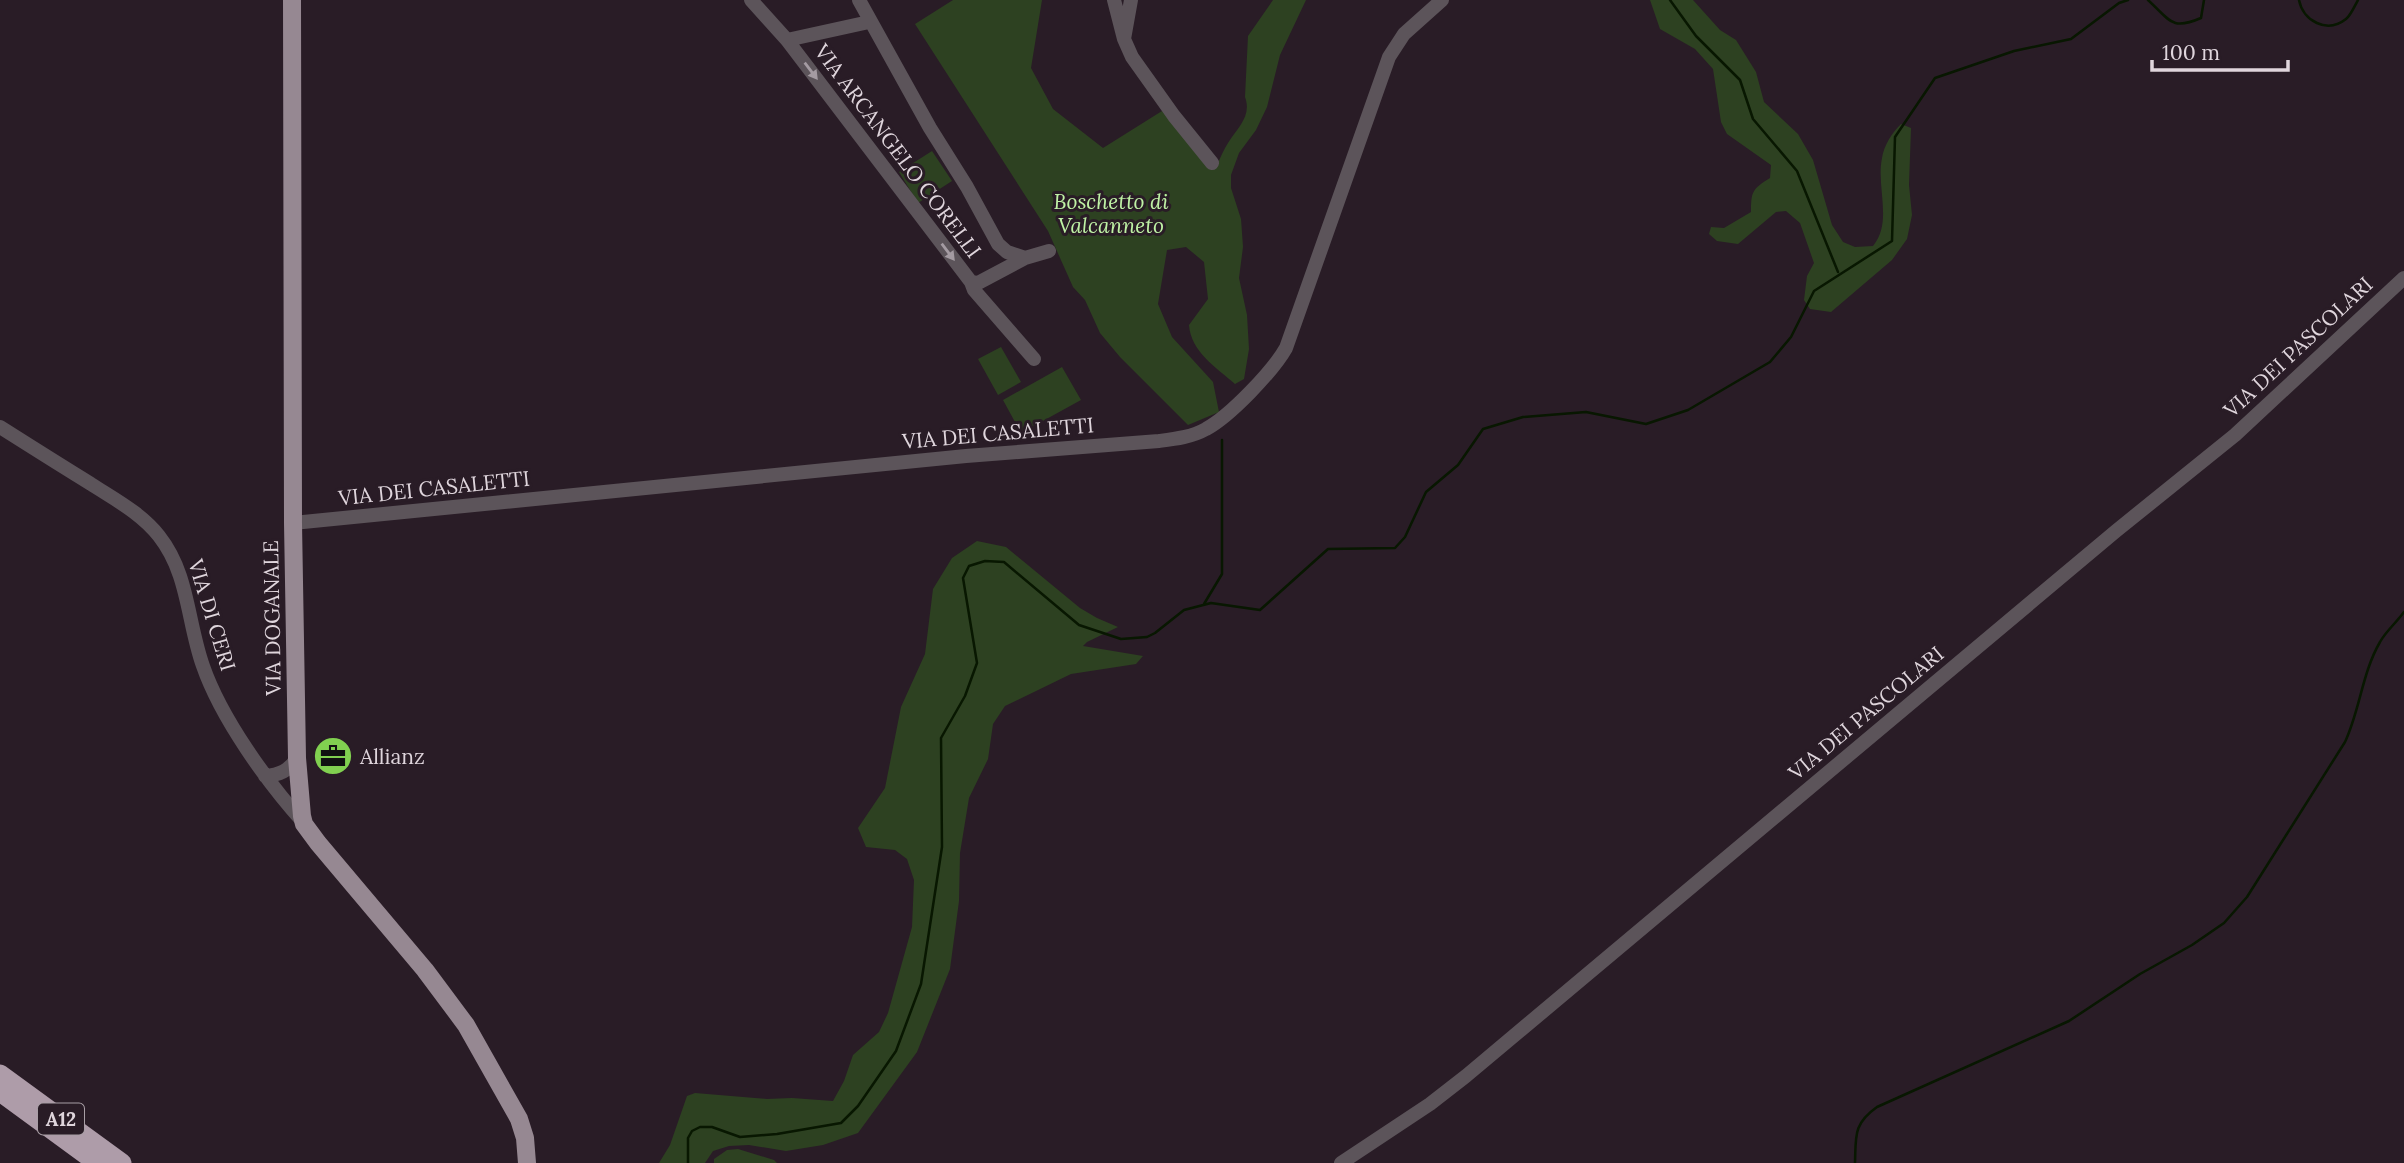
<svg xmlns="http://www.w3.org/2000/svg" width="2404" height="1163" font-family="Lora,serif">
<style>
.green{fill:#2d4121}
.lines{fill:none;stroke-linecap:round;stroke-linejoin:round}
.stream{stroke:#081701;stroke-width:2.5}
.minor{stroke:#5c545a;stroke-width:14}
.major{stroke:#968892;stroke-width:18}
.highway{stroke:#ae9ca9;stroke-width:19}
.oneway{fill:#a49ba2}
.labels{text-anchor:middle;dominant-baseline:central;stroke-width:6;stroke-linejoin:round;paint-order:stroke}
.shield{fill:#291c26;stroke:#a89ea5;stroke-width:2}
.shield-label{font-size:19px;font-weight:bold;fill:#dfd5dc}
.street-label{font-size:21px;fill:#dfd5dc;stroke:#291c26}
.park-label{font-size:21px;font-style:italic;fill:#bff2a5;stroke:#291c26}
.poi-label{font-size:21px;fill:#dfd5dc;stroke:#291c26;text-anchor:start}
</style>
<rect width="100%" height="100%" fill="#291c26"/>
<path class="green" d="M 953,0 L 1042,0 L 1031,68 L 1053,109 L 1103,148 L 1162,111 L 1218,163 C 1221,156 1224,149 1228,143 C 1238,127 1252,116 1245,97 L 1248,36 L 1273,0 L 1306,0 L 1280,55 L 1267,107 L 1256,130 L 1239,153 L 1231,175 L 1231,188 L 1241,219 L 1243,247 L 1239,278 L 1247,315 L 1249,349 L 1244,379 L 1235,384 C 1216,367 1191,352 1189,325 L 1208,299 L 1204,262 L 1186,247 L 1167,250 L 1158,304 L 1172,337 L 1213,382 L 1219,412 L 1188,425 L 1120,357 L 1100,333 L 1085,300 L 1073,287 L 1048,231 L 915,24 Z
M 1650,0 L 1693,0 L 1720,30 L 1736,40 L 1756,72 L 1764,102 L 1798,134 L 1813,160 L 1832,225 L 1843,242 L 1855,247 L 1873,246 C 1893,222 1876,187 1882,158 C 1884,145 1892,133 1901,124 L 1911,128 L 1909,185 L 1912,215 L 1907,239 L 1892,260 L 1831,312 L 1810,309 L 1804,300 L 1807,276 L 1814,263 L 1800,223 L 1786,211 L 1776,212 L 1738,244 L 1717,241 L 1709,234 L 1711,227 L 1724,228 L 1751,212 C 1751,192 1752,189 1770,178 L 1771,165 L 1727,134 L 1721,122 L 1713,69 L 1695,49 L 1660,29 Z
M 932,151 L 952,181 L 918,203 L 899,172 Z
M 1001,347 L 1021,382 L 998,395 L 978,359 Z
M 1062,367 L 1081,400 L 1021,433 L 1003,400 Z
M 977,541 L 1006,547 L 1080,608 L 1097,618 L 1118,627 L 1087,642 L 1083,646 L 1143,656 L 1136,664 L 1071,674 L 1005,706 L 993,724 L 988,759 L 969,798 L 960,853 L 959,901 L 950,969 L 917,1052 L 858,1133 L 823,1145 L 786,1151 L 749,1145 L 729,1146 L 713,1151 L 705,1163 L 659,1163 L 670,1145 L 687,1096 L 695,1093 L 767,1099 L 792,1098 L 833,1101 L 844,1081 L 853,1055 L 879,1032 L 888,1013 L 912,927 L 914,880 L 907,859 L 895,850 L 866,847 L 858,828 L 885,788 L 901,707 L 925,654 L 933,589 L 952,558 Z
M 738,1149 L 774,1160 L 777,1163 L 714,1163 L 714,1159 L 727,1150 Z"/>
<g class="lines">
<path class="stream" d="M 1670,0 L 1696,36 L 1740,80 L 1753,119 L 1797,171 L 1838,272
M 2148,0 C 2170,20 2171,31 2201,18 L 2204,0
M 2299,0 C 2303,21 2327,34 2346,19 C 2351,15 2355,5 2358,0
M 1204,604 L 1222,574 L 1222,440
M 688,1163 L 688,1138 L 692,1131 L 700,1127 L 712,1127 L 740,1137 L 777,1134 L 841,1123 L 858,1106 L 896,1051 L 921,984 L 942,847 L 941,738 L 965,696 L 977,663 L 963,578 L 969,566 L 985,561 L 1004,562 L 1079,625 L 1121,639 L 1147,637 L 1155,633 L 1184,610 L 1211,603 L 1260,610 L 1328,549 L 1395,548 L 1405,537 L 1426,492 L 1458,465 L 1483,429 L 1523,417 L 1586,412 L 1646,424 L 1688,410 L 1770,362 L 1791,337 L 1814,291 L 1892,241 L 1895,137 L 1935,78 L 2014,51 L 2071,39 L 2119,3 L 2128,0
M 1855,1163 C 1856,1136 1853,1124 1877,1107 L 2069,1021 L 2140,974 L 2192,945 L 2224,923 L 2247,897 L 2345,742 C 2360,710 2362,673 2380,642 C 2386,631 2397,622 2404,612"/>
<path class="minor" d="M 751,0 L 787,40 L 971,282 L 978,283 L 1025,258
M 859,0 L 930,128 L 967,187 L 998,244 L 1007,252 L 1025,258 L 1049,251
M 1114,0 L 1124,39 L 1131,0
M 1124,39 L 1132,57 L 1174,116 L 1212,163
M 787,40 L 869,22
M 971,282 L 974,290 L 1034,359
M 0,427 C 30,446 60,465 91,484 C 114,499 141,513 159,536 C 189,574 187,621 203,666 C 221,718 267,782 304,823
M 293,523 L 966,456 L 1159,441 C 1175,439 1192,437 1206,429 C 1230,416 1273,371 1286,348 L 1389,57 L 1404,34 L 1442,0
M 265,776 C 279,775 289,771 297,758
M 1341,1163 L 1430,1104 L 1466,1076 L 2116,531 L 2235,435 L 2404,278"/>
<path class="major" d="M 292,0 L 293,523 L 297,758 L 302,816 L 304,824 L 318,843 L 425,970 L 466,1025 L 519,1119 L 525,1138 L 527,1163"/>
<path class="highway" d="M 0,1074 L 122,1163
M 0,1092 L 97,1163"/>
</g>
<defs><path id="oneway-solid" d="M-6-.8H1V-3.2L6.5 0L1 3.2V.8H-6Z" transform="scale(1.75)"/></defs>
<g class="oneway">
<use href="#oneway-solid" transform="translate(811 71) rotate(53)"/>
<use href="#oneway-solid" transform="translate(948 252) rotate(53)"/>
</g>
<defs>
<g id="office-disc" transform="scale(2.0125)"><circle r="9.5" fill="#81d050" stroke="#291c26"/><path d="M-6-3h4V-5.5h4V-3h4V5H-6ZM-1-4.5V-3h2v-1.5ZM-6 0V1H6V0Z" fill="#111"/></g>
</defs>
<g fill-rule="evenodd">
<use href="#office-disc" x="333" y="756"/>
</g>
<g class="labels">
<rect class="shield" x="38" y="1103.5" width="46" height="31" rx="5"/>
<g class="shield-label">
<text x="61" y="1119">A12</text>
</g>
<g class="street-label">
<text transform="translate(898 151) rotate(53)">VIA ARCANGELO CORELLI</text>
<text transform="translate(2298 347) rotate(-43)">VIA DEI PASCOLARI</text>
<text transform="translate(998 433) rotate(-5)">VIA DEI CASALETTI</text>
<text transform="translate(434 488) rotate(-6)">VIA DEI CASALETTI</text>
<text transform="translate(212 615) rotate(73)">VIA DI CERI</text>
<text transform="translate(272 618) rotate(-91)">VIA DOGANALE</text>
<text transform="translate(1866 713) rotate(-40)">VIA DEI PASCOLARI</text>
</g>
<g class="park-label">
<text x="1111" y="201">Boschetto di<tspan x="1111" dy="24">Valcanneto</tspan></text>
</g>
<g class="poi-label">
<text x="360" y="756">Allianz</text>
</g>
</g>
<path d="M2152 60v10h136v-10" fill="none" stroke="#dfd5dc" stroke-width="3.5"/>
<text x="2162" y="60" font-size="21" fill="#dfd5dc" stroke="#291c26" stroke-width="5" paint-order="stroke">100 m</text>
</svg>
